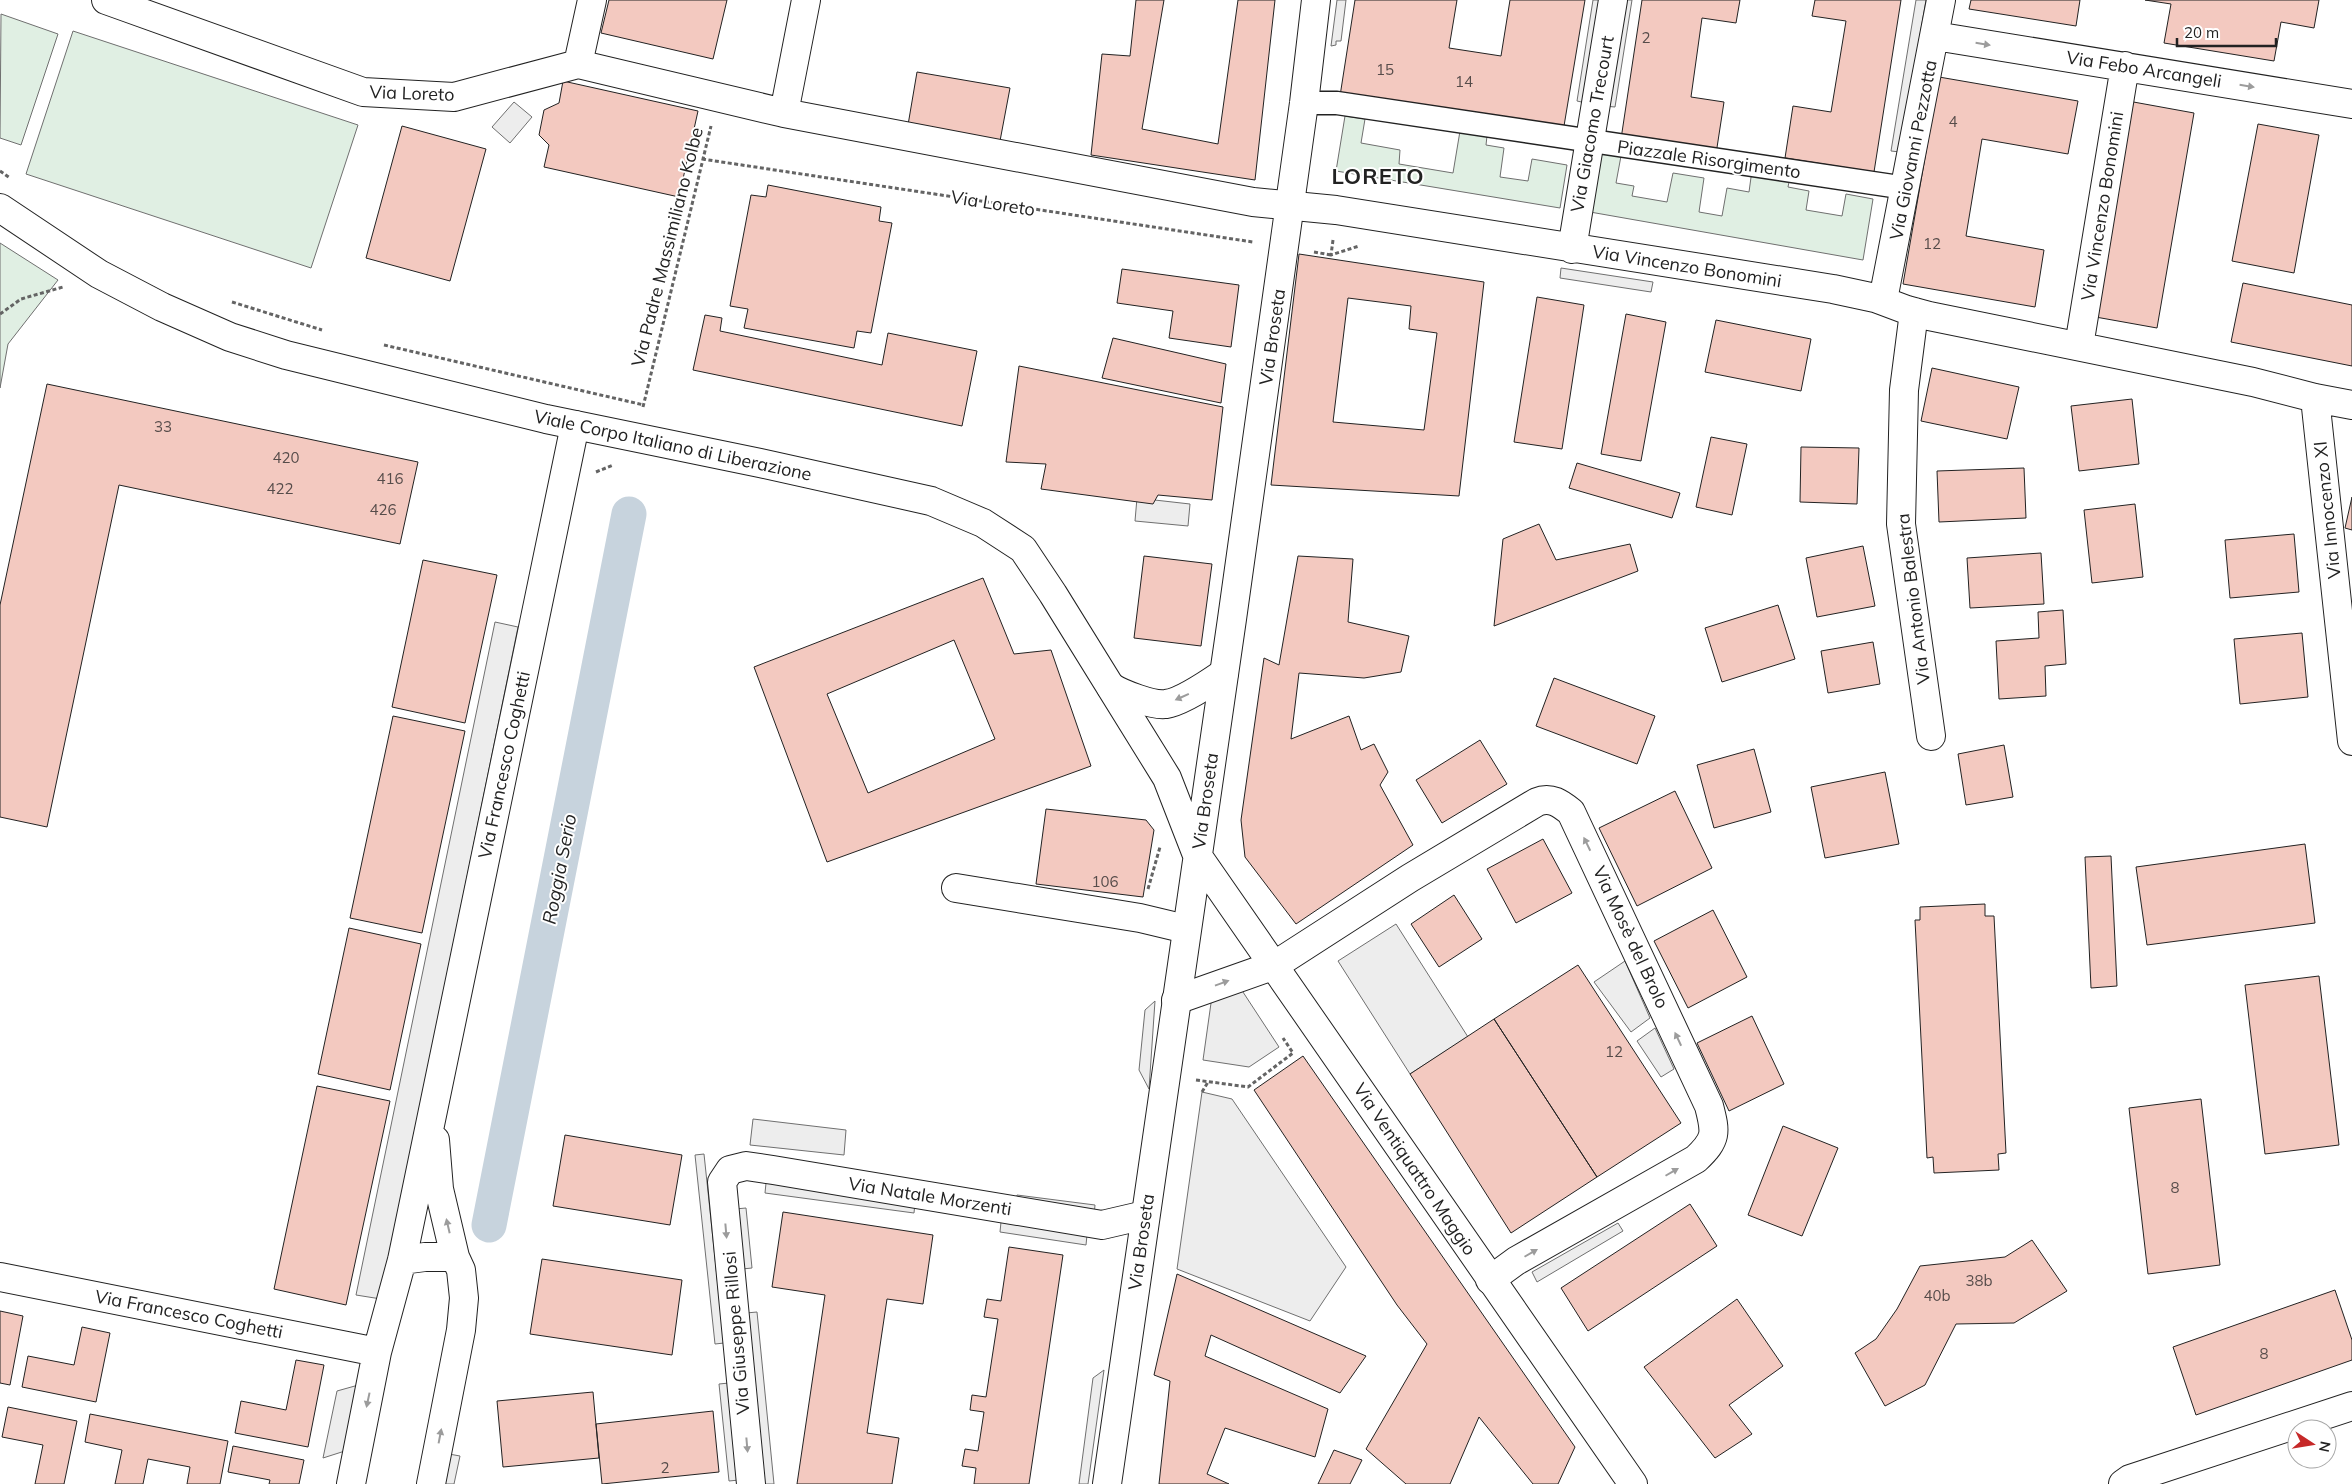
<svg xmlns="http://www.w3.org/2000/svg" width="2352" height="1484" font-family="Mulish,sans-serif">
<style>
.green{fill:#e0efe3;stroke:#6f6f6f}
.parking{fill:#ededed;stroke:#6f6f6f}
.lines{fill:none;stroke-linecap:round;stroke-linejoin:round}
.canal{stroke:#c7d3dd;stroke-width:35}
.building{fill:#f3c9c0;stroke:#222;fill-rule:evenodd}
.pedestrian-casing{stroke:#222;stroke-width:25}
.minor-casing{stroke:#222;stroke-width:30}
.tertiary-casing{stroke:#222;stroke-width:30}
.path{stroke:#646464;stroke-width:3;stroke-dasharray:4 2.5;stroke-linecap:butt}
.pedestrian{stroke:#fff;stroke-width:22}
.minor{stroke:#fff;stroke-width:28}
.tertiary{stroke:#fff;stroke-width:28}
.oneway{fill:#9c9c9c}
.labels{text-anchor:middle;dominant-baseline:central;stroke-width:4;stroke-linejoin:round;paint-order:stroke}
.number-label{font-size:15px;fill:#564c4a}
.street-label{font-size:18px;fill:#222;stroke:#fff}
.water-label{font-size:19px;font-style:italic;fill:#222;stroke:#fff}
.district-label{font-size:22px;font-weight:bold;letter-spacing:1px;fill:#222;stroke:#fff}
</style>
<rect width="100%" height="100%" fill="#fff"/>
<path class="green" d="M 1,14 L 58,34 L 21,145 L 0,138 Z
M 73,31 L 358,125 L 311,268 L 26,174 Z
M 1345,116 L 1365,119 L 1361,143 L 1400,150 L 1399,164 L 1453,173 L 1460,131 L 1487,136 L 1486,145 L 1504,148 L 1500,177 L 1528,181 L 1532,159 L 1567,165 L 1560,208 L 1336,171 Z
M 1601,152 L 1621,156 L 1616,183 L 1634,186 L 1632,196 L 1667,202 L 1673,173 L 1704,178 L 1699,212 L 1722,216 L 1727,188 L 1749,192 L 1752,170 L 1790,177 L 1788,187 L 1809,191 L 1806,210 L 1842,216 L 1846,194 L 1873,199 L 1863,260 L 1590,212 Z
M 0,243 L 58,280 L 8,344 L 0,388 Z"/>
<path class="parking" d="M 1337,0 L 1346,0 L 1341,41 L 1336,41 L 1336,45 L 1331,46 Z
M 1593,0 L 1603,0 L 1586,103 L 1577,101 Z
M 1621,0 L 1632,0 L 1615,107 L 1604,106 Z
M 1916,0 L 1926,0 L 1900,152 L 1891,151 Z
M 514,102 L 532,117 L 510,143 L 492,127 Z
M 1561,268 L 1653,282 L 1651,292 L 1560,278 Z
M 1137,498 L 1190,504 L 1188,526 L 1135,521 Z
M 495,622 L 518,627 L 381,1299 L 356,1295 Z
M 1396,924 L 1468,1037 L 1410,1074 L 1338,961 Z
M 1625,961 L 1650,1018 L 1631,1032 L 1594,982 Z
M 1241,989 L 1279,1047 L 1249,1067 L 1203,1060 L 1212,996 Z
M 1155,1001 L 1149,1089 L 1139,1070 L 1145,1010 Z
M 1655,1028 L 1674,1069 L 1661,1077 L 1637,1041 Z
M 1202,1092 L 1232,1099 L 1346,1267 L 1310,1321 L 1177,1269 Z
M 753,1119 L 846,1130 L 844,1155 L 750,1145 Z
M 704,1154 L 724,1343 L 715,1344 L 695,1155 Z
M 766,1183 L 915,1203 L 914,1213 L 765,1193 Z
M 1017,1195 L 1095,1205 L 1094,1216 L 1015,1205 Z
M 746,1208 L 752,1268 L 742,1269 L 735,1209 Z
M 1001,1222 L 1087,1235 L 1086,1245 L 1000,1232 Z
M 1618,1223 L 1623,1231 L 1537,1282 L 1532,1272 Z
M 757,1312 L 774,1484 L 764,1484 L 746,1313 Z
M 1104,1370 L 1088,1484 L 1079,1484 L 1093,1378 Z
M 729,1383 L 739,1480 L 729,1481 L 719,1384 Z
M 362,1384 L 348,1450 L 323,1458 L 337,1391 Z
M 449,1454 L 460,1456 L 454,1484 L 443,1484 Z"/>
<g class="lines">
<path class="canal" d="M 489,1225 L 629,514"/>
</g>
<path class="building" d="M 609,0 L 727,0 L 713,59 L 601,33 Z
M 1136,0 L 1164,0 L 1142,129 L 1218,144 L 1238,0 L 1275,0 L 1255,180 L 1091,155 L 1102,54 L 1130,56 Z
M 1355,0 L 1457,0 L 1449,48 L 1501,56 L 1510,0 L 1585,0 L 1563,132 L 1340,96 Z
M 1642,0 L 1740,0 L 1736,23 L 1702,18 L 1691,97 L 1724,102 L 1716,154 L 1621,139 Z
M 1815,0 L 1901,0 L 1874,172 L 1785,158 L 1793,106 L 1831,112 L 1846,21 L 1812,16 Z
M 1971,0 L 2080,0 L 2076,26 L 1969,9 Z
M 2145,0 L 2319,0 L 2314,28 L 2281,22 L 2274,61 L 2164,43 L 2171,4 Z
M 917,72 L 1010,88 L 1000,141 L 908,125 Z
M 1939,77 L 2078,101 L 2068,154 L 1982,139 L 1966,236 L 2044,250 L 2035,307 L 1903,284 Z
M 563,81 L 698,111 L 679,197 L 544,167 L 549,145 L 539,135 L 544,110 L 559,103 Z
M 2128,101 L 2194,113 L 2157,328 L 2090,316 Z
M 2258,124 L 2319,135 L 2294,273 L 2232,261 Z
M 402,126 L 486,149 L 450,281 L 366,258 Z
M 768,185 L 881,207 L 879,221 L 892,223 L 871,333 L 857,331 L 854,348 L 744,328 L 748,309 L 730,306 L 751,195 L 766,197 Z
M 1299,254 L 1484,282 L 1459,496 L 1271,485 ZM 1348,298 L 1411,306 L 1409,329 L 1437,333 L 1424,430 L 1333,422 Z
M 1122,269 L 1239,285 L 1231,347 L 1169,338 L 1173,311 L 1117,303 Z
M 2243,283 L 2352,305 L 2352,366 L 2231,342 Z
M 1537,297 L 1584,305 L 1562,449 L 1514,442 Z
M 1626,314 L 1666,322 L 1641,461 L 1601,454 Z
M 705,315 L 722,318 L 720,331 L 882,365 L 888,333 L 977,351 L 962,426 L 693,370 Z
M 1716,320 L 1811,339 L 1801,391 L 1705,372 Z
M 1113,338 L 1226,364 L 1221,403 L 1102,378 Z
M 1019,366 L 1223,407 L 1212,500 L 1158,495 L 1153,504 L 1041,489 L 1046,464 L 1006,462 Z
M 1932,368 L 2019,387 L 2007,439 L 1921,421 Z
M 47,384 L 418,462 L 400,544 L 119,485 L 47,827 L 0,817 L 0,605 Z
M 2132,399 L 2139,464 L 2079,471 L 2071,406 Z
M 1711,437 L 1747,444 L 1732,515 L 1696,507 Z
M 1801,447 L 1859,448 L 1857,504 L 1800,502 Z
M 1577,463 L 1680,493 L 1672,518 L 1569,488 Z
M 2024,468 L 2026,518 L 1939,522 L 1937,471 Z
M 2352,497 L 2352,530 L 2345,528 Z
M 2135,504 L 2143,577 L 2092,583 L 2084,510 Z
M 1539,524 L 1556,560 L 1630,544 L 1638,571 L 1494,626 L 1503,539 Z
M 2294,534 L 2299,592 L 2230,598 L 2225,540 Z
M 1863,546 L 1875,606 L 1817,617 L 1806,558 Z
M 2041,553 L 2044,604 L 1970,608 L 1967,558 Z
M 1144,556 L 1212,564 L 1201,646 L 1134,638 Z
M 1298,556 L 1353,559 L 1348,622 L 1409,636 L 1401,672 L 1364,678 L 1299,673 L 1291,739 L 1349,716 L 1361,750 L 1374,744 L 1388,772 L 1380,785 L 1413,845 L 1296,924 L 1245,857 L 1241,820 L 1264,658 L 1279,665 Z
M 423,560 L 497,575 L 465,723 L 392,707 Z
M 983,578 L 1014,654 L 1051,650 L 1091,766 L 827,862 L 754,667 ZM 954,640 L 995,739 L 868,793 L 827,694 Z
M 1778,605 L 1795,659 L 1722,682 L 1705,628 Z
M 2063,610 L 2066,664 L 2045,666 L 2046,696 L 1999,699 L 1996,641 L 2039,638 L 2038,612 Z
M 2302,633 L 2308,697 L 2240,704 L 2234,639 Z
M 1873,642 L 1880,684 L 1828,693 L 1821,651 Z
M 1554,678 L 1655,716 L 1637,764 L 1536,726 Z
M 393,716 L 465,731 L 422,933 L 350,918 Z
M 1480,740 L 1507,784 L 1442,823 L 1416,780 Z
M 2004,745 L 2013,797 L 1966,805 L 1958,754 Z
M 1754,749 L 1771,812 L 1714,828 L 1697,765 Z
M 1885,772 L 1899,844 L 1825,858 L 1811,787 Z
M 1675,791 L 1712,868 L 1637,906 L 1599,828 Z
M 1046,809 L 1146,820 L 1154,830 L 1143,897 L 1036,884 Z
M 1543,839 L 1572,893 L 1516,923 L 1487,869 Z
M 2305,844 L 2315,923 L 2147,945 L 2136,867 Z
M 2111,856 L 2117,986 L 2091,988 L 2085,857 Z
M 1454,895 L 1482,939 L 1439,967 L 1411,924 Z
M 1985,904 L 1985,916 L 1994,916 L 2006,1153 L 1998,1154 L 1999,1170 L 1934,1173 L 1933,1157 L 1927,1158 L 1915,920 L 1920,920 L 1920,907 Z
M 1713,910 L 1747,977 L 1688,1008 L 1654,941 Z
M 349,928 L 421,944 L 390,1090 L 318,1074 Z
M 1578,965 L 1681,1123 L 1597,1177 L 1494,1019 Z
M 2319,976 L 2339,1145 L 2265,1154 L 2245,985 Z
M 1752,1016 L 1784,1084 L 1729,1111 L 1697,1043 Z
M 1494,1019 L 1597,1177 L 1511,1233 L 1410,1074 Z
M 1303,1056 L 1575,1447 L 1558,1484 L 1533,1484 L 1479,1417 L 1450,1484 L 1406,1484 L 1366,1449 L 1427,1344 L 1397,1305 L 1254,1090 Z
M 317,1086 L 390,1101 L 346,1305 L 274,1289 Z
M 2201,1099 L 2220,1265 L 2148,1274 L 2129,1108 Z
M 1783,1126 L 1838,1148 L 1802,1236 L 1748,1215 Z
M 565,1135 L 682,1155 L 670,1225 L 553,1206 Z
M 1690,1204 L 1717,1246 L 1588,1331 L 1561,1288 Z
M 783,1212 L 933,1235 L 923,1304 L 887,1299 L 867,1433 L 899,1438 L 892,1484 L 797,1484 L 825,1295 L 772,1287 Z
M 2032,1240 L 2067,1291 L 2014,1323 L 1956,1324 L 1925,1385 L 1885,1406 L 1855,1353 L 1876,1339 L 1897,1309 L 1920,1266 L 2005,1257 Z
M 1009,1247 L 1063,1255 L 1029,1484 L 974,1484 L 976,1468 L 962,1466 L 965,1449 L 978,1451 L 984,1412 L 970,1410 L 972,1395 L 986,1397 L 998,1319 L 984,1317 L 987,1299 L 1001,1301 Z
M 542,1259 L 682,1280 L 672,1355 L 530,1334 Z
M 1177,1274 L 1366,1356 L 1340,1393 L 1211,1335 L 1205,1356 L 1328,1409 L 1315,1457 L 1225,1428 L 1207,1474 L 1229,1484 L 1159,1484 L 1170,1381 L 1154,1375 Z
M 2335,1290 L 2352,1340 L 2352,1360 L 2196,1415 L 2173,1347 Z
M 1737,1299 L 1783,1366 L 1729,1405 L 1752,1434 L 1715,1458 L 1644,1367 Z
M 0,1311 L 23,1316 L 10,1385 L 0,1383 Z
M 82,1327 L 110,1333 L 96,1402 L 22,1387 L 28,1356 L 74,1365 Z
M 296,1360 L 324,1365 L 308,1447 L 235,1433 L 241,1401 L 286,1410 Z
M 593,1392 L 599,1458 L 503,1467 L 497,1401 Z
M 8,1407 L 77,1421 L 64,1484 L 35,1484 L 43,1445 L 2,1437 Z
M 713,1411 L 719,1472 L 602,1484 L 596,1424 Z
M 90,1414 L 228,1441 L 220,1484 L 187,1484 L 190,1467 L 148,1459 L 143,1484 L 115,1484 L 122,1450 L 85,1442 Z
M 233,1446 L 304,1460 L 299,1484 L 269,1484 L 270,1480 L 228,1472 Z
M 1334,1450 L 1362,1460 L 1350,1484 L 1318,1484 Z"/>
<g class="lines">
<g class="pedestrian-casing">
<path id="pedestrian" d="M 1304,103 L 1337,103 L 1906,188"/>
</g>
<g class="minor-casing">
<path id="minor" d="M 106,0 L 363,92 L 454,97 L 578,64 L 784,113 L 1253,202 L 1336,210 L 1833,289 L 1875,298 L 1907,310 L 1929,316 L 2253,382 L 2315,398 L 2352,405
M 1935,36 L 2352,104
M 578,64 L 592,0
M 784,113 L 806,0
M 1572,249 L 1613,0
M 1883,300 L 1941,0
M 1914,312 L 1904,390 L 1901,524 L 1931,736
M 2079,346 L 2125,66
M 2315,398 L 2352,741
M 1111,687 C 1122,694 1153,706 1166,704 C 1182,702 1211,682 1224,673
M 956,888 L 1140,918 L 1186,929
M 1176,1000 L 1275,965 L 1410,878 L 1537,802 C 1551,796 1561,804 1571,812 L 1709,1106 C 1716,1133 1717,1139 1696,1159 L 1516,1261 L 1490,1280
M 402,1260 L 425,1257 L 455,1257
M 0,1277 L 377,1352
M 351,1484 L 377,1352 L 402,1260 L 575,425
M 431,1484 L 461,1330 L 464,1298 L 461,1270 L 455,1257 L 439,1189 L 435,1140
M 751,1484 L 722,1182 L 730,1170 L 746,1166 L 773,1170 L 1102,1225 L 1145,1215
M 2123,1484 L 2130,1479 L 2352,1406"/>
</g>
<g class="tertiary-casing">
<path id="tertiary" d="M 0,208 L 99,274 L 162,307 L 230,337 L 286,355 L 546,419 L 760,463 L 931,501 L 983,523 L 1023,549 L 1053,594 L 1167,778 L 1197,855 L 1633,1484
M 1107,1484 L 1232,619 L 1304,103 L 1316,0"/>
</g>
<path class="path" d="M 702,159 L 1253,242
M 0,171 L 10,178
M 1333,240 L 1331,255 L 1359,246
M 1314,252 L 1331,255
M 232,302 L 322,330
M 0,314 L 21,299 L 63,287
M 384,345 L 644,405
M 643,407 L 711,126
M 596,472 L 613,465
M 1148,889 L 1160,847
M 1196,1080 L 1248,1087 L 1293,1053 L 1283,1038
M 1202,1092 L 1208,1082"/>
<use href="#pedestrian" class="pedestrian"/>
<use href="#minor" class="minor"/>
<use href="#tertiary" class="tertiary"/>
</g>
<defs><path id="oneway-solid" d="M-6-.8H1V-3.2L6.5 0L1 3.2V.8H-6Z" transform="scale(1.25)"/></defs>
<g class="oneway">
<use href="#oneway-solid" transform="translate(1983 44) rotate(9)"/>
<use href="#oneway-solid" transform="translate(2247 86) rotate(9)"/>
<use href="#oneway-solid" transform="translate(1182 697) rotate(156)"/>
<use href="#oneway-solid" transform="translate(1587 844) rotate(-116)"/>
<use href="#oneway-solid" transform="translate(1222 983) rotate(-20)"/>
<use href="#oneway-solid" transform="translate(1678 1039) rotate(-115)"/>
<use href="#oneway-solid" transform="translate(1672 1172) rotate(-30)"/>
<use href="#oneway-solid" transform="translate(448 1226) rotate(-103)"/>
<use href="#oneway-solid" transform="translate(726 1231) rotate(85)"/>
<use href="#oneway-solid" transform="translate(1531 1253) rotate(-30)"/>
<use href="#oneway-solid" transform="translate(368 1400) rotate(102)"/>
<use href="#oneway-solid" transform="translate(440 1436) rotate(-79)"/>
<use href="#oneway-solid" transform="translate(747 1445) rotate(85)"/>
</g>
<g class="labels">
<g class="number-label">
<text x="1646" y="37">2</text>
<text x="1385" y="69">15</text>
<text x="1464" y="81">14</text>
<text x="1953" y="121">4</text>
<text x="1932" y="243">12</text>
<text x="163" y="426">33</text>
<text x="286" y="457">420</text>
<text x="390" y="478">416</text>
<text x="280" y="488">422</text>
<text x="383" y="509">426</text>
<text x="1105" y="881">106</text>
<text x="1614" y="1051">12</text>
<text x="2175" y="1187">8</text>
<text x="1979" y="1280">38b</text>
<text x="1937" y="1295">40b</text>
<text x="2264" y="1353">8</text>
<text x="665" y="1467">2</text>
</g>
<g class="street-label">
<text transform="translate(2144 69) rotate(9)">Via Febo Arcangeli</text>
<text transform="translate(412 93) rotate(2)">Via Loreto</text>
<text transform="translate(1592 124) rotate(-80)">Via Giacomo Trecourt</text>
<text transform="translate(1913 150) rotate(-79)">Via Giovanni Pezzotta</text>
<text transform="translate(1709 159) rotate(8)">Piazzale Risorgimento</text>
<text transform="translate(993 203) rotate(9)">Via Loreto</text>
<text transform="translate(2102 206) rotate(-81)">Via Vincenzo Bonomini</text>
<text transform="translate(667 247) rotate(-76)">Via Padre Massimiliano Kolbe</text>
<text transform="translate(1687 266) rotate(9)">Via Vincenzo Bonomini</text>
<text transform="translate(1272 337) rotate(-82)">Via Broseta</text>
<text transform="translate(673 445) rotate(12)">Viale Corpo Italiano di Liberazione</text>
<text transform="translate(2327 510) rotate(-96)">Via Innocenzo XI</text>
<text transform="translate(1913 599) rotate(-97)">Via Antonio Balestra</text>
<text transform="translate(504 765) rotate(-78)">Via Francesco Coghetti</text>
<text transform="translate(1205 801) rotate(-82)">Via Broseta</text>
<text transform="translate(1631 937) rotate(65)">Via Mosè del Brolo</text>
<text transform="translate(1415 1169) rotate(56)">Via Ventiquattro Maggio</text>
<text transform="translate(930 1196) rotate(9)">Via Natale Morzenti</text>
<text transform="translate(1141 1242) rotate(-82)">Via Broseta</text>
<text transform="translate(189 1314) rotate(11)">Via Francesco Coghetti</text>
<text transform="translate(736 1333) rotate(-95)">Via Giuseppe Rillosi</text>
</g>
<g class="water-label">
<text transform="translate(559 869) rotate(-79)">Roggia Serio</text>
</g>
<g class="district-label">
<text x="1378" y="176">LORETO</text>
</g>
</g>
<g transform="translate(2312 1444) rotate(102)"><circle r="24" fill="#ffffff" stroke="#a7a7a7"/>
<path d="M0-4L9 19L0 12L-9 19Z" fill="#c62828"/>
<text y="-8" font-size="14" font-weight="bold" text-anchor="middle" fill="#222222">N</text>
</g>
<path d="M2177 38v8h99v-8" fill="none" stroke="#222222" stroke-width="2.5"/>
<text x="2184" y="38" font-size="15" fill="#222222" stroke="#ffffff" stroke-width="4" paint-order="stroke">20 m</text>
</svg>
